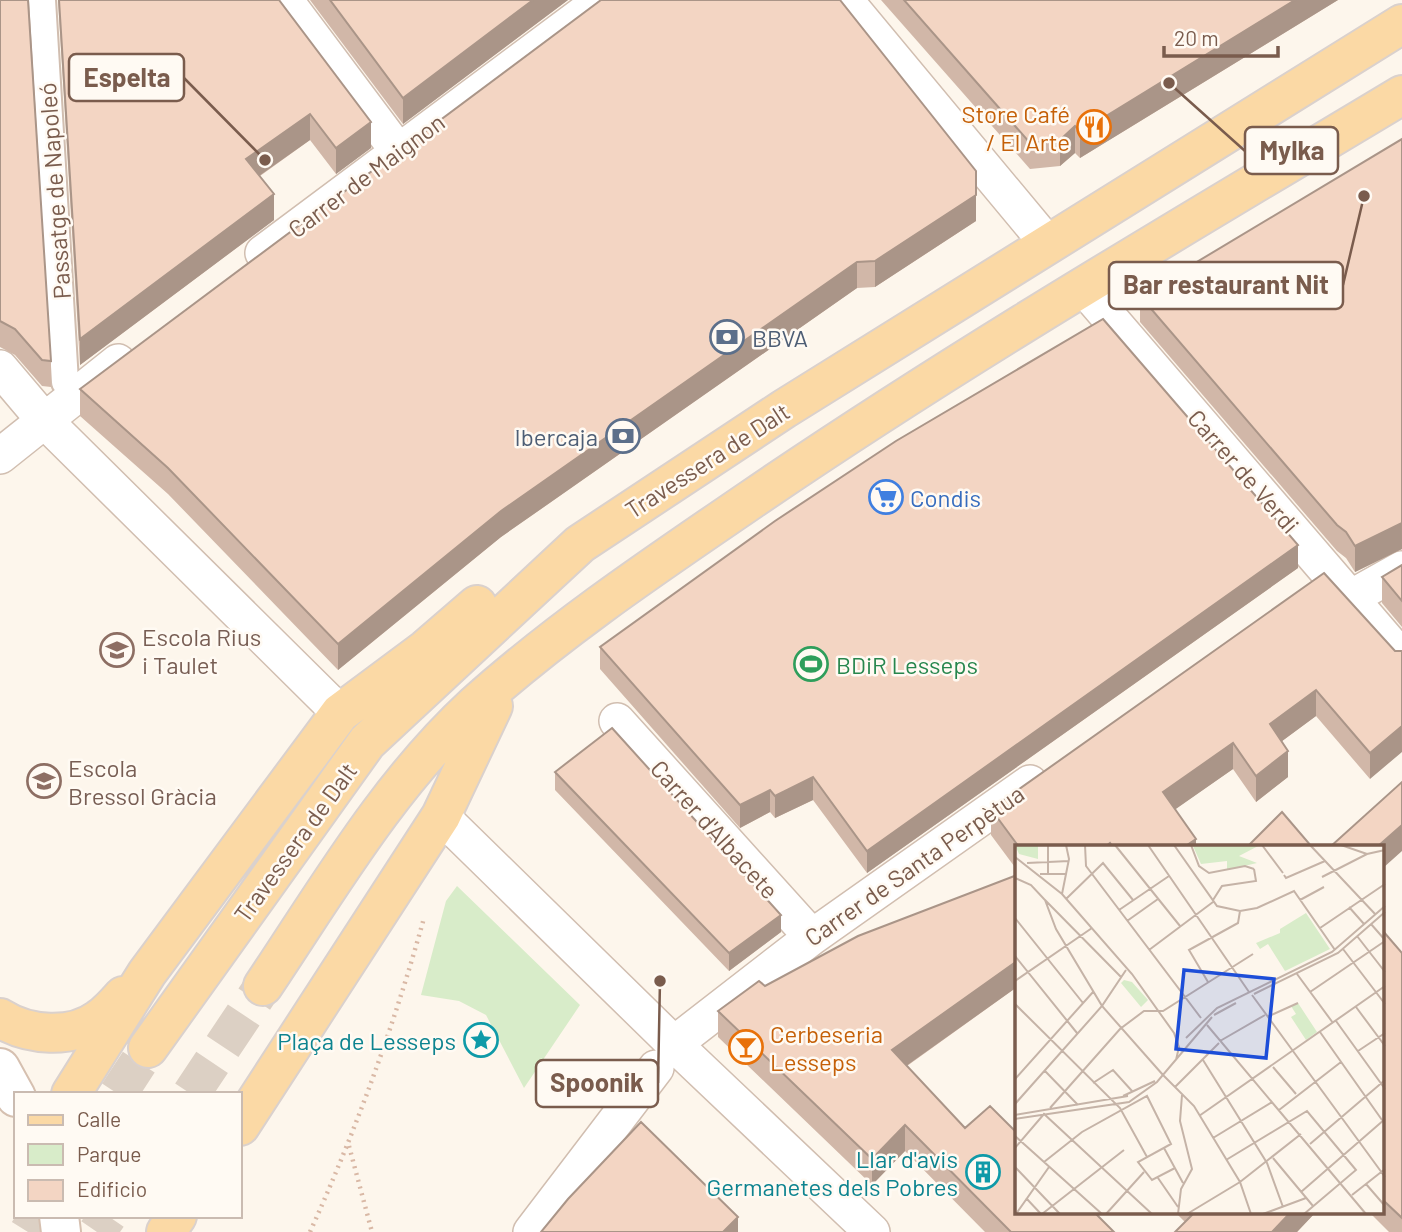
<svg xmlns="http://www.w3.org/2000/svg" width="1402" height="1232" font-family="Barlow,sans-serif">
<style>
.green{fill:#d8ecc9}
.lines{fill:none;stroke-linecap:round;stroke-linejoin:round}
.primary-tunnel{stroke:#dcd0c4;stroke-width:38;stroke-dasharray:38 19;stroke-linecap:butt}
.pedestrian-casing{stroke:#d1beb0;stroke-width:30}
.minor-casing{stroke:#d1beb0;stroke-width:38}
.secondary-casing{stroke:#d6c0b0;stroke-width:42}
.primary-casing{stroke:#dad1cd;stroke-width:42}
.path{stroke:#d9b8a5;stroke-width:4.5;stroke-dasharray:2 5;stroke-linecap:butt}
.pedestrian{stroke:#fff;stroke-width:26}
.minor{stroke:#fff;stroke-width:35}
.secondary{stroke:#fff;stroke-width:38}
.primary{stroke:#fbd9a5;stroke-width:38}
.wall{fill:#d1b7a8}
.shaded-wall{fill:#aa9588}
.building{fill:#f3d5c3;stroke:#aa9588;stroke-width:2}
.labels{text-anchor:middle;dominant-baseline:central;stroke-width:5;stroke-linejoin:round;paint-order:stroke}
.food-label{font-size:24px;fill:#c56008;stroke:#fffaf3;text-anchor:end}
.street-label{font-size:24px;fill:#7a5c4d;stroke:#fffaf3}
.service-label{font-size:24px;fill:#4e5e75;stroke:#fffaf3;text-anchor:start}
.shop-label{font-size:24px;fill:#366cbe;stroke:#fffaf3;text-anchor:start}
.education-label{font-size:24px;fill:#785e54;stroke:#fffaf3;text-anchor:start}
.leisure-label{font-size:24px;fill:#27864d;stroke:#fffaf3;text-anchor:start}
.culture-label{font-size:24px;fill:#0d838f;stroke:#fffaf3;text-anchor:end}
.inset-road{fill:none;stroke:#c5b3a7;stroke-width:2}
.view{fill:#1d4ed8;fill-opacity:0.15;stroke:#1d4ed8;stroke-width:3.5}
.inset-edge{fill:none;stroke:#7a5c4d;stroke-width:3.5}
.leader{fill:none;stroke:#7a5c4d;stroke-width:2.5}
.callout-dot{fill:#7a5c4d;stroke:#fffaf3;stroke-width:2.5}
.callout{fill:#fffaf3;stroke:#7a5c4d;stroke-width:2.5}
.callout-label{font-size:26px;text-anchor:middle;font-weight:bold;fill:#7a5c4d}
</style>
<rect width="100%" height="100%" fill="#fdf6ec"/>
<path class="green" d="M 457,886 L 580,1005 L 524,1088 L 486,1015 L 459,1001 L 421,995 L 446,901 Z"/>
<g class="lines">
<path class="primary-tunnel" d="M 118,1094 L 148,1048
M 191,1094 L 263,986
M 28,1232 L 38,1216
M 97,1232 L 108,1216"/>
<g class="pedestrian-casing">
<path id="pedestrian" d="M 42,0 L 65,382"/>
</g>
<g class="minor-casing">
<path id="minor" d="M 285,0 L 398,151
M 845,0 L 1047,243
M 263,253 L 602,0
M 1083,287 L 1402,658
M 0,368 L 44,420 L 340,713
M 0,456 L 118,362
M 1352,597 L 1402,569
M 617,721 L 812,937
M 441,816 L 674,1044 L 872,1232
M 674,1044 L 812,937 L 1030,783
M 531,1232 L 656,1068"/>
</g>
<g class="secondary-casing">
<path id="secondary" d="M 0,1068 L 16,1097
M 59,1216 L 61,1232"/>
</g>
<g class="primary-casing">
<path id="primary" d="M 263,986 C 328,889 388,785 475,705 C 561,628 657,564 752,499 C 963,355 1184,226 1402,95
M 0,1018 C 28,1036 72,1039 99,1019 C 108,1013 116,1004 123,996
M 148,1048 L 367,742 L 580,544 L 784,409 L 1402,24
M 71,1094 L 147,973 L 340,713 L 426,649 L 477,605
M 240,1126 L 441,816 L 493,706
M 166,1232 L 177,1216"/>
</g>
<path class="path" d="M 349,1146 L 372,1232
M 310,1232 C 356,1130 394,1026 424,918"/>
<use href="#pedestrian" class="pedestrian"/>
<use href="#minor" class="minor"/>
<use href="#secondary" class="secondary"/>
<use href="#primary" class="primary"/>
</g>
<path class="wall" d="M 0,0 L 51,361 L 51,387 L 42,386 L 15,355 L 0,347 Z
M 58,0 L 279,0 L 371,148 L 336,174 L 310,140 L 260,176 L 274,220 L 80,365 Z
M 310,0 L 568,0 L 403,124 Z
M 881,0 L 1338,0 L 1080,158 L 1075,153 L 1060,166 L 1030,169 Z
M 1402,139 L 1402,549 L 1355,572 L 1346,558 L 1337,551 L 1140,322 L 1140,296 Z
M 976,197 L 976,221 L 875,287 L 857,288 L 501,537 L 338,670 L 168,494 L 80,416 L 80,389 Z
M 1402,565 L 1402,627 L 1382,603 L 1382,577 Z
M 1298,568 L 867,873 L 813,800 L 775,818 L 770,812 L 740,828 L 600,669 L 600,647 Z
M 1395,651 L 1370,779 L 1316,716 L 1282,741 L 1288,777 L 1256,802 L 1233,769 L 1175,809 L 1196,847 L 1017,847 L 1017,870 L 991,835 L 991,809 Z
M 555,772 L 781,932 L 729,971 L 555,790 Z
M 1017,875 L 1017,987 L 907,1066 L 965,1128 L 1114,1232 L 985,1232 L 905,1151 L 872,1185 L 718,1037 L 718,1011 L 765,986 Z
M 1383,931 L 1402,953 L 1402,1232 L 1389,1232 L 1370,1213 L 1383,1213 Z
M 1176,1213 L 1315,1213 L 1297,1232 L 1185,1222 Z"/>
<path class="shaded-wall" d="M 533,0 L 568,0 L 403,124 L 403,98 Z
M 1295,0 L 1338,0 L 1080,158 L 1080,132 Z
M 310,114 L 310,140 L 246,185 L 246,159 Z
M 371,122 L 371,148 L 336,174 L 336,148 Z
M 1075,126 L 1075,153 L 1060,166 L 1060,140 Z
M 976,171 L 976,221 L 875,287 L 875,261 Z
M 274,194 L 274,220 L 80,365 L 80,339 Z
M 857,262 L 857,288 L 501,537 L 338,670 L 338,644 L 501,511 Z
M 1402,523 L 1402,549 L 1355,572 L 1355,546 Z
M 1298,545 L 1298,568 L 867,873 L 867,851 Z
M 1316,690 L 1316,716 L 1270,750 L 1270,724 Z
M 1402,726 L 1402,752 L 1370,779 L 1370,753 Z
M 1233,743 L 1233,769 L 1163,818 L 1163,792 Z
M 1288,751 L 1288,777 L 1256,802 L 1256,776 Z
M 813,777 L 813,800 L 775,818 L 775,796 Z
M 770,790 L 770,812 L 740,828 L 740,805 Z
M 1402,825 L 1402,851 L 1383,868 L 1383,847 L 1377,847 Z
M 1196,839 L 1196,847 L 1184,847 Z
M 781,915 L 781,932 L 729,971 L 729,953 Z
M 1017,961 L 1017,987 L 892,1076 L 892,1050 Z
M 905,1125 L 905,1151 L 872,1185 L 872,1159 Z
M 1290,1213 L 1315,1213 L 1297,1232 L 1272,1232 Z
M 738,1217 L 738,1232 L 723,1232 Z"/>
<path class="building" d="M 0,0 L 28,0 L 51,361 L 42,360 L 15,329 L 0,321 Z
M 59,0 L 279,0 L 371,122 L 336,148 L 310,114 L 246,159 L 274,194 L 80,339 Z
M 330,0 L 533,0 L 403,98 Z
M 601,0 L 840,0 L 976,171 L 976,195 L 875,261 L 857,262 L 501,511 L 338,644 L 168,468 L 80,389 Z
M 904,0 L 1295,0 L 1080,132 L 1075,126 L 1060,140 L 1030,143 Z
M 1402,139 L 1402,523 L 1355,546 L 1346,532 L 1337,525 L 1140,296 Z
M 1103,319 L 1298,545 L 867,851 L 813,777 L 775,796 L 770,790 L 740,805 L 600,647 L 775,521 L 896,441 Z
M 1402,565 L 1402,601 L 1382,577 Z
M 1324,573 L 1395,651 L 1402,651 L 1402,726 L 1370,753 L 1316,690 L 1270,724 L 1288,751 L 1256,776 L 1233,743 L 1163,792 L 1196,839 L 1184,847 L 1113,847 L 1110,843 L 1105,847 L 1019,847 L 991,809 Z
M 612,728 L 781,915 L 729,953 L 555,772 Z
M 1402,782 L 1402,825 L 1377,847 L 1330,847 Z
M 1282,812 L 1312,847 L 1247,847 Z
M 1017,875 L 1017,961 L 892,1050 L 965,1128 L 990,1106 L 1017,1133 L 1017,1213 L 1095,1213 L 1114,1232 L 1011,1232 L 905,1125 L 872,1159 L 718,1011 L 759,981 L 765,986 L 858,936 Z
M 1383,931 L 1402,953 L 1402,1218 L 1383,1200 Z
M 641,1122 L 738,1217 L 723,1232 L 541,1232 L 568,1199 Z
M 1194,1213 L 1290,1213 L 1272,1232 L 1175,1232 Z"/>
<defs>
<g id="restaurant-ring" transform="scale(1.75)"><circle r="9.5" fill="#fffaf3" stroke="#e8710a" stroke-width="1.5"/><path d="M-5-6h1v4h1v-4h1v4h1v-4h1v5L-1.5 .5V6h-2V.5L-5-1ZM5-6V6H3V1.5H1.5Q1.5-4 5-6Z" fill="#e8710a"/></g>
<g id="bank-ring" transform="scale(1.75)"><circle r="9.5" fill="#fffaf3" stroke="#5c6f8a" stroke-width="1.5"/><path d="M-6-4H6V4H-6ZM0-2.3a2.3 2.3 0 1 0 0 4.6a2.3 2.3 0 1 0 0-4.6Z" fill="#5c6f8a"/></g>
<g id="supermarket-ring" transform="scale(1.75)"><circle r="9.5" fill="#fffaf3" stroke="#3f7fe0" stroke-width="1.5"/><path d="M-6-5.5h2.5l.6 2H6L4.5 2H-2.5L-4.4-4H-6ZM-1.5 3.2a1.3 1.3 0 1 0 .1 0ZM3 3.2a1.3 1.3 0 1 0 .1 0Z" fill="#3f7fe0"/></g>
<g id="school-ring" transform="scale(1.75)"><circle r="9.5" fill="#fffaf3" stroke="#8d6e63" stroke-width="1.5"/><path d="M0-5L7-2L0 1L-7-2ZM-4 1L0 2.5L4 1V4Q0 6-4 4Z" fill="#8d6e63"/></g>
<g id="stadium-ring" transform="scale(1.75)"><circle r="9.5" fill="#fffaf3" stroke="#2e9e5b" stroke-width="1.5"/><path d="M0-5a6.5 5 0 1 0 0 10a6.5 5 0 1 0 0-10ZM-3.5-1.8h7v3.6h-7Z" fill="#2e9e5b"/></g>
<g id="sight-ring" transform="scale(1.75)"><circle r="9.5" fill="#fffaf3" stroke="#0f9aa8" stroke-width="1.5"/><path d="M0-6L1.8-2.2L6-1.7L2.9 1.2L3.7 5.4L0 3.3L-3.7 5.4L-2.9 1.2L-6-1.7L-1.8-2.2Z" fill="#0f9aa8"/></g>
<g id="bar-ring" transform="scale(1.75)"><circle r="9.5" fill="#fffaf3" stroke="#e8710a" stroke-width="1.5"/><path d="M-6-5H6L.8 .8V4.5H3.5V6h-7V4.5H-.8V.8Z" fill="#e8710a"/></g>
<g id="building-ring" transform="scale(1.75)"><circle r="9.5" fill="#fffaf3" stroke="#0f9aa8" stroke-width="1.5"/><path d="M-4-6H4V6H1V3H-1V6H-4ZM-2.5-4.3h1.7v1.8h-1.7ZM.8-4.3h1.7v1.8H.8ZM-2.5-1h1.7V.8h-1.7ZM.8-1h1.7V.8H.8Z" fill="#0f9aa8"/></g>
</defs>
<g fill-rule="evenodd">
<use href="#restaurant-ring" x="1094" y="127"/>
<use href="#bank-ring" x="727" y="337"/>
<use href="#bank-ring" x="623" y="436"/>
<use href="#supermarket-ring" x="886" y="497"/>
<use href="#school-ring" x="117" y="650"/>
<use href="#stadium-ring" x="811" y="664"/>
<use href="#school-ring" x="44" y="781"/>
<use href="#sight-ring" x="481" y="1040"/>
<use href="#bar-ring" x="746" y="1047"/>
<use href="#building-ring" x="983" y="1172"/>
</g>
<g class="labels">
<g class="food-label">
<text x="1070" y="113">Store Café<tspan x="1070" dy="28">/ El Arte</tspan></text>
<text x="770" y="1033" text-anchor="start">Cerbeseria<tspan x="770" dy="28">Lesseps</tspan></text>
</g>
<g class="street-label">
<text transform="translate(366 175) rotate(-37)">Carrer de Maignon</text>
<text transform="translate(54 191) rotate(-94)">Passatge de Napoleó</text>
<text transform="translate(707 460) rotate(-33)">Travessera de Dalt</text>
<text transform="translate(1244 471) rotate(49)">Carrer de Verdi</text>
<text transform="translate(715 829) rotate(48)">Carrer d'Albacete</text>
<text transform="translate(295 842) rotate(-54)">Travessera de Dalt</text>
<text transform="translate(914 865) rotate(-35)">Carrer de Santa Perpètua</text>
</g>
<g class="service-label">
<text x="752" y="337">BBVA</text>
<text x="598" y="436" text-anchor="end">Ibercaja</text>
</g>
<g class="shop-label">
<text x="910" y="497">Condis</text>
</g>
<g class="education-label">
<text x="142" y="636">Escola Rius<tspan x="142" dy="28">i Taulet</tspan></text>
<text x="68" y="767">Escola<tspan x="68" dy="28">Bressol Gràcia</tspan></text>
</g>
<g class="leisure-label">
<text x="836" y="664">BDiR Lesseps</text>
</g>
<g class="culture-label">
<text x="456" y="1040">Plaça de Lesseps</text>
<text x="958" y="1158">Llar d'avis<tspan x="958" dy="28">Germanetes dels Pobres</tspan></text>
</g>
</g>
<g transform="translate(1015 845)">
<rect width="369" height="369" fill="#fdf6ec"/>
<path d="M 0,0 L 23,0 L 23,14 L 4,9 ZM 245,0 L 224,11 L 242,18 L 212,25 L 212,16 L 186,19 L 178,1 ZM 291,68 L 315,104 L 270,126 L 253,99 L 245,104 L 241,98 L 265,88 L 265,84 ZM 109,135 L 117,137 L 133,155 L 126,162 L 106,138 ZM 283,158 L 302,187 L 291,195 L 276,172 L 281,169 L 276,161 Z" fill="#d8ecc9"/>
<path class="inset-road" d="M 70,0 L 71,21 L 186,173M 100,0 L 165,81M 133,0 L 234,147M 159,0 L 202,61 L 225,66 L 242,63 L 279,46 L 320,105M 176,0 L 184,21 L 194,28 L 230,21 L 239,24M 247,0 L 268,28M 295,0 L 361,70M 326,0 L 352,9M 0,12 L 47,49 L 117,129 L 159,188 L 164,202 L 161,215M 12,18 L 54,16M 25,29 L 52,29M 33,29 L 33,0M 269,30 L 271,33 L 310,16M 307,32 L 352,9 L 370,5M 0,33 L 16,40 L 30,55 L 41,84 L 87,161 L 0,259M 47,49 L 54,14 L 51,0M 51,54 L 88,18 L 118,55M 30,55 L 106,132M 198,55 L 207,41 L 241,36 L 239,24M 285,55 L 309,42M 334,62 L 349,79M 104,65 L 154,31M 0,73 L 68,158M 112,76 L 143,54M 356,79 L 370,95M 305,83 L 370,39M 342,91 L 370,127M 328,104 L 370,159M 134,105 L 198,57M 0,111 L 62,188M 111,125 L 87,161 L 148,230M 282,129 L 318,178M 0,136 L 77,83M 193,137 L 174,105 L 223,78 L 225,66M 295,147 L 370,96M 239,149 L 323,108 L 370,67M 237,150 L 370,332M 0,159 L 105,263 L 132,312M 341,162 L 370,201M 199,170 L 221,158M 252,172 L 283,158M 321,176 L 370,244M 192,180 L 351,369M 305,187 L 367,275M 171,193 L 202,163 L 317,107 L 370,61M 205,196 L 250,170M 343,206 L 370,188M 188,215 L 252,318 L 268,362M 258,222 L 281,249M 30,226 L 63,260M 148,230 L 179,261 L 225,337 L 236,369M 0,234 L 78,147M 78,238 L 98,225 L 117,246M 160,242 L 204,198M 108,251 L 140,236M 35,263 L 105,184 L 129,166 L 148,166 L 238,109M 264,265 L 326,217M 0,270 L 113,251M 184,271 L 370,141M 0,274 L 114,257 L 142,237 L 197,172M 0,291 L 87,369M 198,293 L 257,257M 295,299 L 370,235M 0,303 L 29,269 L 137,369M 149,303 L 168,338M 258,313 L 298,361M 211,315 L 292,266 L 341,325 L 289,369M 29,317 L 67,287 L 132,251 L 156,299 L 123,317 L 137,335 L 160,323M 0,322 L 45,369M 143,333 L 163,362M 351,339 L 370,361M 286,347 L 370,274M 337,350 L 370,324M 11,353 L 26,369M 1,369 L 34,322M 27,369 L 109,305M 91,369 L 129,327M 163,369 L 166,344 L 177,324 L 165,276 L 167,250M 172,369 L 225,337 L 286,289M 248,369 L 291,353"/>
<path class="view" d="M 169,125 L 259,134 L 251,213 L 161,204 Z"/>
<rect width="369" height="369" class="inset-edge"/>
</g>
<path class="leader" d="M265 160L184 78M1169 83L1245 151M1364 196L1343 285M660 981L658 1083"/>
<g class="callout-dot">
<circle cx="265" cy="160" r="7"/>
<circle cx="1169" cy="83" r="7"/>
<circle cx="1364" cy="196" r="7"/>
<circle cx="660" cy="981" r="7"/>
</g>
<g class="callout">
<rect x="69" y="54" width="115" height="47" rx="7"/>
<rect x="1245" y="127" width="93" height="47" rx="7"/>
<rect x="1109" y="262" width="234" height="47" rx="7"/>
<rect x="536" y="1060" width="122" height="47" rx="7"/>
</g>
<g class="callout-label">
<text x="127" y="87">Espelta</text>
<text x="1292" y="160">Mylka</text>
<text x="1226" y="294">Bar restaurant Nit</text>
<text x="597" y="1092">Spoonik</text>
</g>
<rect x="14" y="1092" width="228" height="126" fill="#fffaf3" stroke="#cabbb1" stroke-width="2"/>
<rect x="28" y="1115" width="35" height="10" fill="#fbd9a5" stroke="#cabbb1" stroke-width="2"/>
<text x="77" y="1127" font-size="21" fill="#7a5c4d">Calle</text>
<rect x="28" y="1144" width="35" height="21" fill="#d8ecc9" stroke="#cabbb1" stroke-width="2"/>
<text x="77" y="1162" font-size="21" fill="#7a5c4d">Parque</text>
<rect x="28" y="1180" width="35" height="21" fill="#f3d5c3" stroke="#cabbb1" stroke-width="2"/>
<text x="77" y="1197" font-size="21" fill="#7a5c4d">Edificio</text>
<path d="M1164 46v10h114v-10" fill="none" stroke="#7a5c4d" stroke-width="3.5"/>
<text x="1174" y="46" font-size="21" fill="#7a5c4d" stroke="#fffaf3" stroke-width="5" paint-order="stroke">20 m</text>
</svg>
